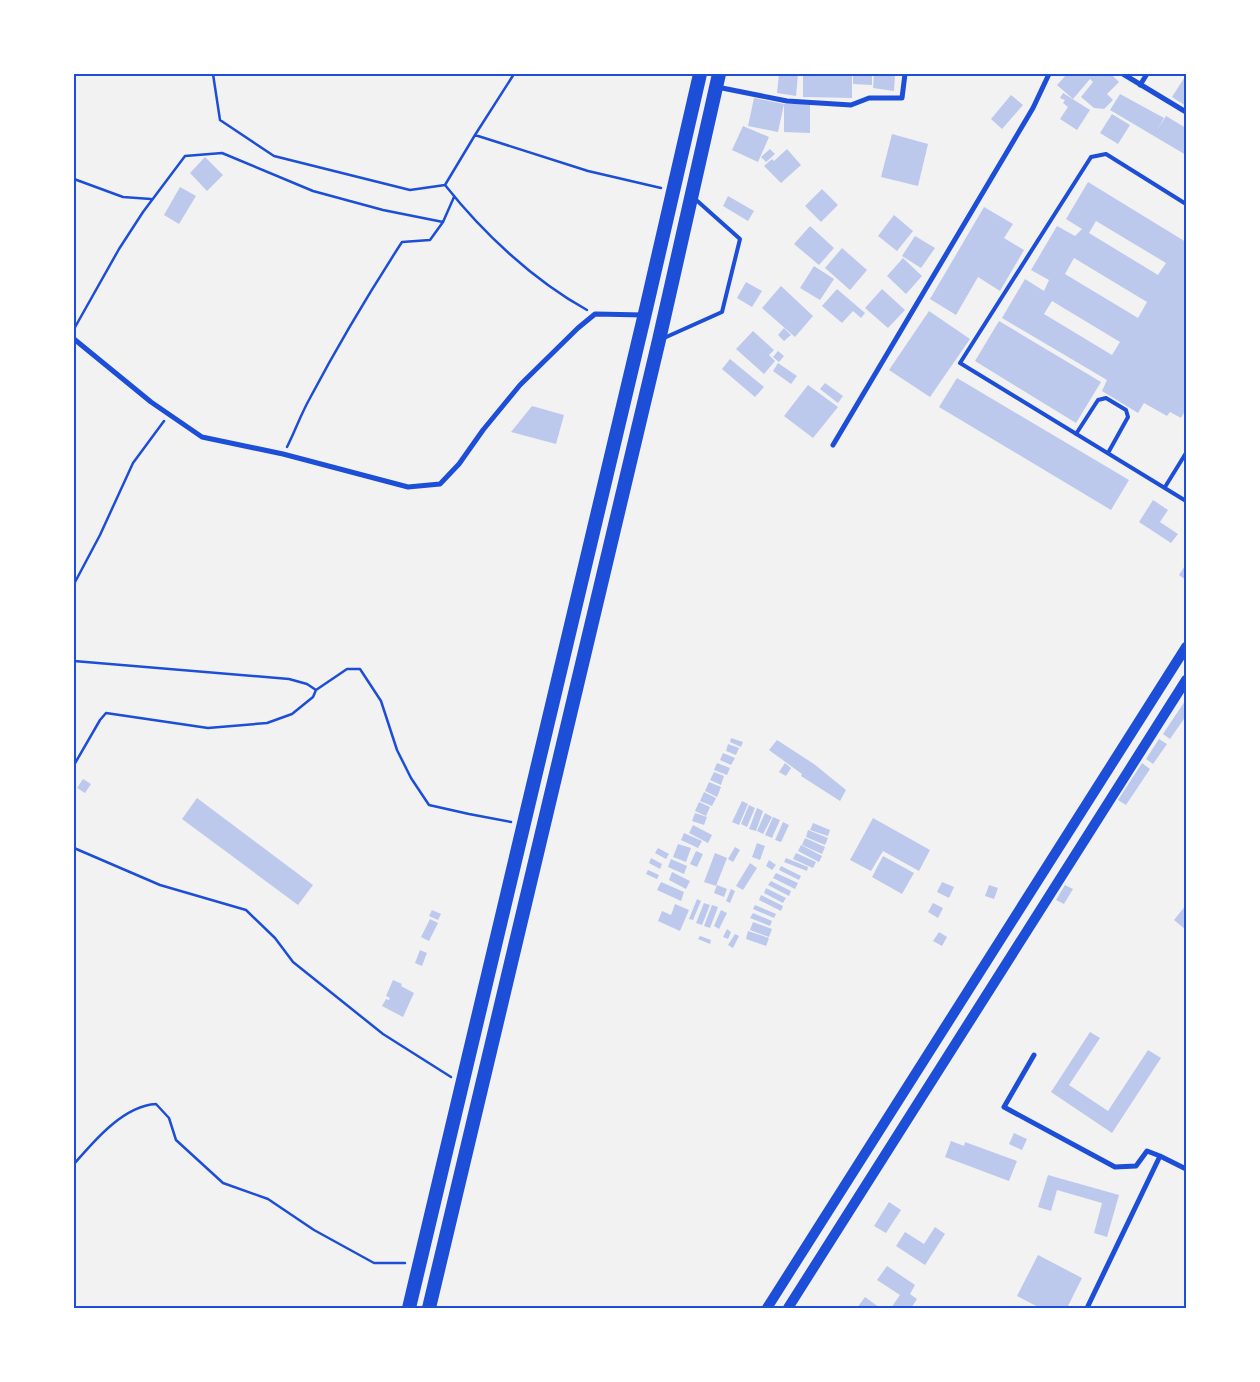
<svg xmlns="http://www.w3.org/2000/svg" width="1260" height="1382" font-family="Montserrat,sans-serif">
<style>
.building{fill:#bdc9ec;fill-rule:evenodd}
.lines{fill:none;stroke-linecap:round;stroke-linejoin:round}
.path{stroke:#1d4ed8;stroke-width:2.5}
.service{stroke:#1d4ed8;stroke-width:4}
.minor{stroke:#1d4ed8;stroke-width:5}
.secondary{stroke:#1d4ed8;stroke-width:10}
.trunk{stroke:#1d4ed8;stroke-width:14}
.neatline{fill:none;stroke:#1d4ed8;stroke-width:2}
</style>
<rect width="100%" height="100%" fill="#f2f2f2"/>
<path class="building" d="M 779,74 L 798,74 L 796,96 L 777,93 Z
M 803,74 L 852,76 L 852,98 L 803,97 Z
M 856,74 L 872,74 L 872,85 L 853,84 L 853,76 L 856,76 Z
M 874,74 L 895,74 L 894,91 L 873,88 Z
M 1067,74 L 1111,74 L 1119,82 L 1107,94 L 1113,100 L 1104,109 L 1094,108 L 1081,97 L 1093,82 L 1090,79 L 1073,99 L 1057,85 Z
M 1186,75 L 1186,106 L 1172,97 Z
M 1063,93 L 1090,110 L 1077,130 L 1060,119 L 1068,107 L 1063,103 L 1065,100 L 1060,98 Z
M 1120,94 L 1164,118 L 1158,129 L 1166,116 L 1186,128 L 1186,155 L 1110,110 Z
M 1011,95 L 1023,105 L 1002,129 L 991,119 Z
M 754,98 L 784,104 L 778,132 L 748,126 Z
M 784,104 L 810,104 L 810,133 L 784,132 Z
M 1112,114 L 1130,125 L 1118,144 L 1100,133 Z
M 743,126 L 769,137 L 758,162 L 732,150 Z
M 892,134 L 928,144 L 918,186 L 881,177 Z
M 770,149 L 775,154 L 766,162 L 761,157 Z
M 787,149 L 801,165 L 781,183 L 764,166 L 772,159 L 774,161 Z
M 205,157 L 223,175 L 207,191 L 190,173 Z
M 1088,182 L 1186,242 L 1186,409 L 1181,418 L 1170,412 L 1167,416 L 1144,403 L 1138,413 L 1102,391 L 1107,380 L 1002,318 L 1025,279 L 1044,291 L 1049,280 L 1031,270 L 1057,226 L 1075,236 L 1082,229 L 1066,219 ZM 1096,221 L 1166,263 L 1158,275 L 1089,233 ZM 1074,258 L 1147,302 L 1138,318 L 1065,274 ZM 1052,301 L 1120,342 L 1112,355 L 1044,314 Z
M 180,187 L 196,196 L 179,224 L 164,215 Z
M 822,189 L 838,205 L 821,222 L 805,206 Z
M 728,196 L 754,211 L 748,221 L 723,206 Z
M 984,207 L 1013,224 L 1004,238 L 1024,250 L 1000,291 L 978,277 L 956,315 L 930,299 Z
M 894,215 L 913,231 L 897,251 L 878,236 Z
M 810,226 L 834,248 L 819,265 L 794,244 Z
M 915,236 L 935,248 L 921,268 L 902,256 Z
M 842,248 L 867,270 L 850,290 L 825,268 Z
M 903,258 L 922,276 L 906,294 L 887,276 Z
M 814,266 L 834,279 L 820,300 L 800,288 Z
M 746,282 L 762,291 L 752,307 L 737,298 Z
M 781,286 L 813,316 L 795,337 L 762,308 Z
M 837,289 L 865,313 L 861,318 L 853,311 L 842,323 L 822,306 Z
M 882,289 L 905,310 L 888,328 L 865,308 Z
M 929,311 L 970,339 L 930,397 L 889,370 Z
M 999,321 L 1101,382 L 1076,423 L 975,361 Z
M 784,328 L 791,335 L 784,341 L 778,335 Z
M 753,331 L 774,350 L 769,355 L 775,361 L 764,374 L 736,349 Z
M 778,351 L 784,356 L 779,362 L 773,357 Z
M 730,359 L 764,387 L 755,397 L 722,369 Z
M 778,363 L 797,376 L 791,384 L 773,371 Z
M 957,378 L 1129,480 L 1111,510 L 939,407 Z
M 825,383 L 843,396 L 838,403 L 820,389 Z
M 808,385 L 838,407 L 813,438 L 784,416 Z
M 532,406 L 564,415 L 556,444 L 511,432 Z
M 1153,500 L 1168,510 L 1160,522 L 1178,534 L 1171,543 L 1139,522 Z
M 1186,564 L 1186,580 L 1179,575 Z
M 1185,701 L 1186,716 L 1170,739 L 1163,734 Z
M 731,738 L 743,742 L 741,747 L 730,742 Z
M 1159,739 L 1167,744 L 1153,764 L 1146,759 Z
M 777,740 L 814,764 L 846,790 L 840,801 L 801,776 L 802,774 L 769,750 Z
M 728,744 L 739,748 L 736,755 L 726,751 Z
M 723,753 L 735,758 L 731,765 L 720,760 Z
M 717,763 L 730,768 L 727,775 L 714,770 Z
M 785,763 L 791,768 L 786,776 L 779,772 Z
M 1142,763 L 1150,769 L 1126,805 L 1118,800 Z
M 714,772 L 724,776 L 721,785 L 710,780 Z
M 83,779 L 91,784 L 85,793 L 77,788 Z
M 709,782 L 721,787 L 717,797 L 705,791 Z
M 704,792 L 716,798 L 712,806 L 700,801 Z
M 197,798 L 313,885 L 298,905 L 182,819 Z
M 742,801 L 748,804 L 739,825 L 732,822 Z
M 699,802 L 710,807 L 706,816 L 695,811 Z
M 749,805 L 755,808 L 747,827 L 741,824 Z
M 757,808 L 763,811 L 756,831 L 749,829 Z
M 695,813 L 707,817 L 704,825 L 692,821 Z
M 765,813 L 772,817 L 763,834 L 757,831 Z
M 773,817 L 780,820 L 772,838 L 765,835 Z
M 873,818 L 930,850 L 919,871 L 883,851 L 871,871 L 850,860 Z
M 783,822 L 789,825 L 781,842 L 775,840 Z
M 813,823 L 830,830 L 828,836 L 810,830 Z
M 693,825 L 712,835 L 708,843 L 689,833 Z
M 808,830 L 828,838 L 825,845 L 806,837 Z
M 684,833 L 702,841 L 698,848 L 681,840 Z
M 805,838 L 825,847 L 822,854 L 802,845 Z
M 757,843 L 765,846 L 760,860 L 752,857 Z
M 678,844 L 691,848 L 686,862 L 673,857 Z
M 801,845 L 822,856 L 819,862 L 798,851 Z
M 735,847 L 740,850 L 733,862 L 728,859 Z
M 658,848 L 669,854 L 666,859 L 655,853 Z
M 696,851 L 703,854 L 697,867 L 690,864 Z
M 715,853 L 727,858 L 716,886 L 704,882 Z
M 796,853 L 816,862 L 813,868 L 793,859 Z
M 883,856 L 914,873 L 902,894 L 872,877 Z
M 651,858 L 662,864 L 660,869 L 649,863 Z
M 786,858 L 808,867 L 807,871 L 784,862 Z
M 671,859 L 687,866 L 684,874 L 668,867 Z
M 769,860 L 776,865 L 772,870 L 766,866 Z
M 750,863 L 757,868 L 743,890 L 736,886 Z
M 781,866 L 801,876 L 799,880 L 779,870 Z
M 648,870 L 659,875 L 657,879 L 646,874 Z
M 672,872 L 690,881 L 686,889 L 669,880 Z
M 776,873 L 798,883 L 795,889 L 773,878 Z
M 771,881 L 791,891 L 789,896 L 768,885 Z
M 661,882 L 684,892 L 681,901 L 657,890 Z
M 942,882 L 954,887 L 949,898 L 937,892 Z
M 717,885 L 727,889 L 724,897 L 714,893 Z
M 989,885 L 998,888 L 994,899 L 985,896 Z
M 1065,885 L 1073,889 L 1064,904 L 1056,900 Z
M 766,888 L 786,898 L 783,903 L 764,893 Z
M 731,889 L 735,891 L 730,903 L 726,901 Z
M 761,895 L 783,906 L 781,911 L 759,900 Z
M 697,899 L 701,901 L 693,920 L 689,919 Z
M 704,903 L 710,905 L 702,925 L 696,923 Z
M 933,903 L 943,908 L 938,918 L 928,912 Z
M 675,904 L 689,910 L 680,931 L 658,921 L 662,911 L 671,915 Z
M 712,905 L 718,907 L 710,928 L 704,926 Z
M 755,905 L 776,914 L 774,918 L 753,909 Z
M 1186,905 L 1186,930 L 1174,920 Z
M 432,910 L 441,914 L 438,920 L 429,916 Z
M 721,910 L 727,913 L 719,929 L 714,926 Z
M 753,913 L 772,921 L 770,926 L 750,918 Z
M 430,919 L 438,923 L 429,941 L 421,937 Z
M 753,922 L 772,929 L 769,937 L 750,930 Z
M 727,929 L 731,932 L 728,939 L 723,937 Z
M 748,931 L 769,938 L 766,946 L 746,939 Z
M 939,932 L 947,937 L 942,946 L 933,941 Z
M 735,934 L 739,936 L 733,948 L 728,945 Z
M 700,936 L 711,940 L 710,944 L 698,939 Z
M 420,950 L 427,953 L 422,966 L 415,963 Z
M 393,980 L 402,984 L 401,986 L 414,993 L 403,1017 L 382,1006 L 386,999 L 389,1000 L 390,998 L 386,996 Z
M 1090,1032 L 1100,1038 L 1069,1085 L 1108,1111 L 1148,1050 L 1161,1058 L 1112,1133 L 1051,1092 Z
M 1014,1133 L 1027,1139 L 1022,1150 L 1009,1144 Z
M 951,1141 L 964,1146 L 965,1142 L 1017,1161 L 1009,1181 L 945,1157 Z
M 1048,1175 L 1119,1195 L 1107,1237 L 1094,1233 L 1102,1203 L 1057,1190 L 1051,1211 L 1038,1207 Z
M 889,1202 L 901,1210 L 886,1233 L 874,1226 Z
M 935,1227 L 945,1234 L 925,1265 L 896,1246 L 905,1232 L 924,1244 Z
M 1038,1255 L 1082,1278 L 1067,1308 L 1040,1308 L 1017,1296 Z
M 887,1266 L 915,1285 L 910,1294 L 917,1299 L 911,1308 L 891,1308 L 900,1295 L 877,1280 Z
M 865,1297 L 880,1308 L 857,1308 Z"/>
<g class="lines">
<path class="path" d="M 213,74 L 220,120 L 274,156 L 410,190 L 445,185
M 475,135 L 514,74
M 74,179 L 123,197 L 151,199
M 587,310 C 533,280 483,233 445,185 L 475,135 L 588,171 L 661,188
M 74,329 L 119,249 L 143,212 L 185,156 L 222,153 L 313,191 L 383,210 L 443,222 L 454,197
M 287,447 C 295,431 301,414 310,398 C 338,345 369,293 402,242 L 430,240 L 443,222
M 74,584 L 100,535 L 133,463 L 164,421
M 74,661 L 289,679 L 307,684 L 316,690 L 313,697 L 292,714 L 267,723 L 208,728 L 106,713 L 100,720 L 74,765
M 316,690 L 347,669 L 360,669 L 381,701 L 397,750 L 411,778 L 429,805 L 469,814 L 511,822
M 74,848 L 160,885 L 246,910 L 275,938 L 293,962 L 383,1034 L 451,1077
M 74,1164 C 94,1141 123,1106 156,1104 L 169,1118 L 176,1140 L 223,1183 L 268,1199 L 314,1230 L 374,1263 L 405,1263"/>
<path class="service" d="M 1186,204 L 1106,154 L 1091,157 L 960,363 L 1186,501
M 664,338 L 722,312 L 740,239 L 694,198
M 1076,434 L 1098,400 L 1106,398 L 1126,410 L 1128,417 L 1108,453
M 1165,487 L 1186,453"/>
<path class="minor" d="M 1123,74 L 1186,112
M 1140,85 L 1147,74
M 717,87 L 787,101 L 851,105 L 869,98 L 902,98 L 905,74
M 74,339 L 151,402 L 202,437 L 283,454 L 408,487 L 440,484 L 459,464 L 483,430 L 520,385 L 578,328 L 595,314 L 644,315
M 833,445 L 1033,108 L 1049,74
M 1034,1055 L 1004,1107 L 1115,1167 L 1136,1166 L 1147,1151 L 1160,1156
M 1087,1308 L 1160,1156 L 1186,1169"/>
<path class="secondary" d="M 767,1308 L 1186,647
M 788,1308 L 1186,680"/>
<path class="trunk" d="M 409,1308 L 646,309 L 700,74
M 429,1308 L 659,340 L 719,74"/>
</g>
<rect width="1260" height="1382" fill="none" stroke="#ffffff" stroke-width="150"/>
<rect x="75" y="75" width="1110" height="1232" class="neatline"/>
</svg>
